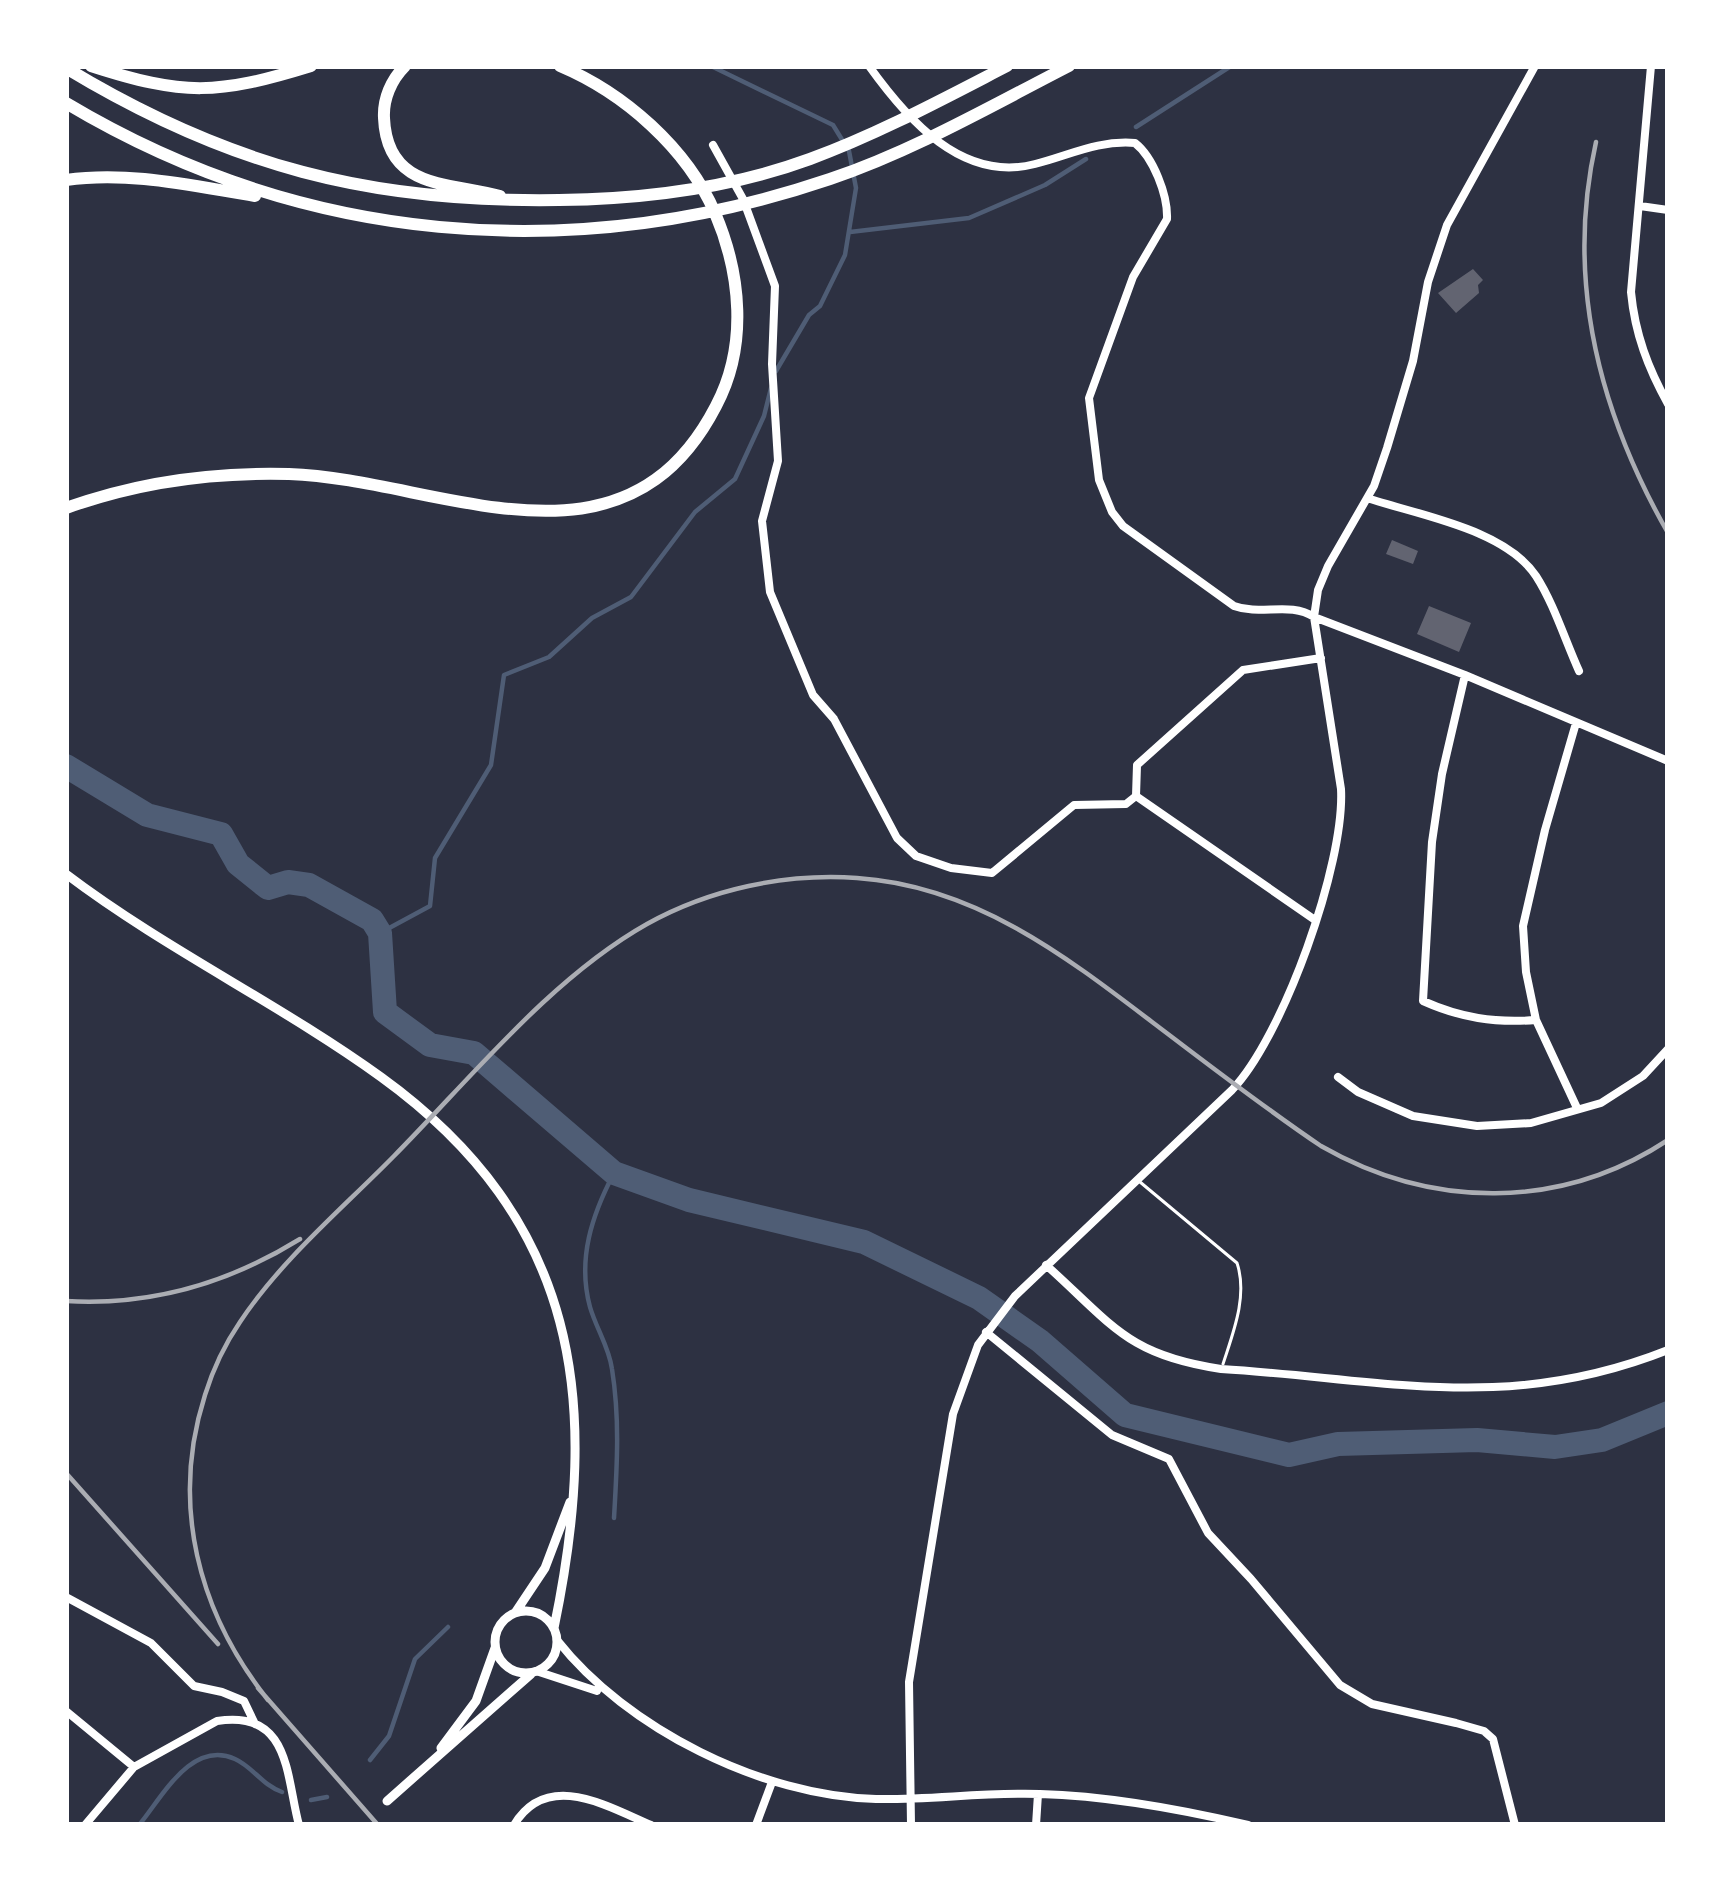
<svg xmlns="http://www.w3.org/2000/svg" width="1734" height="1891" font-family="'Noto Sans',sans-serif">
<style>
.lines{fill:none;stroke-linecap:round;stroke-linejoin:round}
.stream{stroke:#4f5d75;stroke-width:4.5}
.river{stroke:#4f5d75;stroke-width:24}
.building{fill:#626471}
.service{stroke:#fff;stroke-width:3}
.minor{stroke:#fff;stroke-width:8}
.tertiary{stroke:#fff;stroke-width:9}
.motorway{stroke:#fff;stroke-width:12}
.rail{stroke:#abadb3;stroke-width:4.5}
</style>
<rect width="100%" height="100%" fill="#2d3142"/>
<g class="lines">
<path class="stream" d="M 711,66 L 833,125 L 849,151 L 856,188 L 845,255 L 820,306 L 809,315 L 776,371
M 1136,127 L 1231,66
M 850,232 L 969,218 L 1045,185 L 1086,159
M 380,933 L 430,906 L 435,858 L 491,765 L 504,675 L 549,657 L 592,618 L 631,597 L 695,512 L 735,479 L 764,416 L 771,388
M 614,1518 C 617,1467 620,1419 612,1369 C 609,1347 596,1328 590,1307 C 577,1259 592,1215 614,1173
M 370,1760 L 389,1736 L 415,1659 L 448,1627
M 311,1800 L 327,1797
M 139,1825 C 161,1799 191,1739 235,1759 C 253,1767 262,1785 282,1792"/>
<path class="river" d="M 66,766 L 147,815 L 221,834 L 238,864 L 268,888 L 288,882 L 309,885 L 372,920 L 380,933 L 385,1012 L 430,1045 L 474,1053 L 614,1173 L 689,1200 L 864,1242 L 979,1298 L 1040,1341 L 1125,1415 L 1289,1455 L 1338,1444 L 1477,1440 L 1555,1447 L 1602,1440 L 1668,1413"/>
</g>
<path class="building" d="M 1473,269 L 1483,280 L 1478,285 L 1479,293 L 1456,313 L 1438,293 Z
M 1392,540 L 1418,551 L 1413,564 L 1386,554 Z
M 1429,606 L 1471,623 L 1459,652 L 1417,634 Z"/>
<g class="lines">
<path class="service" d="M 1140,1182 L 1237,1263 C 1248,1296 1233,1333 1223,1364"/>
<path class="minor" d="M 869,66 C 907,119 962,183 1035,164 C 1070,155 1098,140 1135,143 C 1153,157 1168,195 1167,219 L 1133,277 L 1089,398 L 1099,480 L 1112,512 L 1123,526 L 1234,606 C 1261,616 1290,601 1314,617 L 1465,675 L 1668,761
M 1651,66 L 1631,292 C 1635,334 1648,368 1668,404
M 713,145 L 743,199 L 775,286 L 772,364 L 778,461 L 762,521 L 770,592 L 813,695 L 834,719 L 897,838 L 916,856 L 951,868 L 992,873 L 1074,805 L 1126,804 L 1136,796
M 1640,206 L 1668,210
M 1367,498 C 1418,515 1505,529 1536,576 C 1554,604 1565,640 1579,671
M 1465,675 L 1442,774 L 1432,842 L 1423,1001 C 1461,1018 1494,1023 1536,1020
M 1576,723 L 1545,830 L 1523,926 L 1526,972 L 1536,1020 L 1577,1108
M 1315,920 L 1136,796 L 1137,765 L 1243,670 L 1321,658
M 1338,1077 L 1358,1092 L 1413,1116 L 1477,1126 L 1531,1123 L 1601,1103 L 1643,1076 L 1668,1049
M 1046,1265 C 1113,1325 1127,1355 1221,1369 C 1385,1379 1507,1414 1668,1350
M 986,1332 L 1112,1435 L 1169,1459 L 1208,1533 L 1251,1579 L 1340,1685 L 1372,1704 L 1456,1723 L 1484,1731 L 1493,1739 L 1515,1825
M 66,1597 L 151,1643 L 194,1686 L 222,1692 L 244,1701 L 255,1724
M 557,1640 C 627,1729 762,1796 876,1799 C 930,1800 985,1792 1040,1794 C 1111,1796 1180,1809 1248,1825
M 536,1671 L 597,1691
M 66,1711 L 134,1767
M 85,1825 L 134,1767 L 217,1721 C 291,1709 286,1778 299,1825
M 514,1825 C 547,1770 607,1806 651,1825
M 756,1825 L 772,1782
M 911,1825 L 909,1682 L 953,1414 L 978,1345 L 1015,1296 L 1232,1090 C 1283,1037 1345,864 1341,789 L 1314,617 L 1318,590 L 1328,566 L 1374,486 L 1387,448 L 1413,361 L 1428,282 L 1447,225 L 1535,66
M 1036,1825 L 1038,1794"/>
<path class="tertiary" d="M 66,874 C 165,949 280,1004 381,1077 C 580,1221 601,1402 554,1628
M495 1642a31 31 0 1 1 62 0a31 31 0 1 1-62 0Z
M 515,1613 L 545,1568 L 570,1502
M 441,1748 L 476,1701 L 495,1648
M 387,1801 L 531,1674"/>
<path class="motorway" d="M 91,66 C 184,96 217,95 311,66
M 405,66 C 391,80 383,99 384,118 C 387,190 449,182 500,196
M 66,68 C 228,166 370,203 559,200 C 642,199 731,188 810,159 C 878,134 943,99 1007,66
M 66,103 C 302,244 570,267 830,179 C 913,151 991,106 1069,66
M 66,180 C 130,171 192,186 255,196
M 66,508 C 138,482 213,472 289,474 C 438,479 622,588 716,406 C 748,346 741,274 715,213 C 687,148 624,93 560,66"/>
<path class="rail" d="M 1596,142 C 1565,280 1599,412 1668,533
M 66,1301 C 150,1306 229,1283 300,1239
M 66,1473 L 218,1644
M 258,1688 L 378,1825
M 268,1700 C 198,1612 170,1504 205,1395 C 213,1369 225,1344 240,1322 C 281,1260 343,1208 394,1156 C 471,1078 551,978 647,924 C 710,889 785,873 857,878 C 977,886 1068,958 1160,1028 C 1213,1068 1266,1109 1321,1146 C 1431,1209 1560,1211 1668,1140"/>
</g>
<rect width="1734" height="1891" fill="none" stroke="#ffffff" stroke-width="138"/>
</svg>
